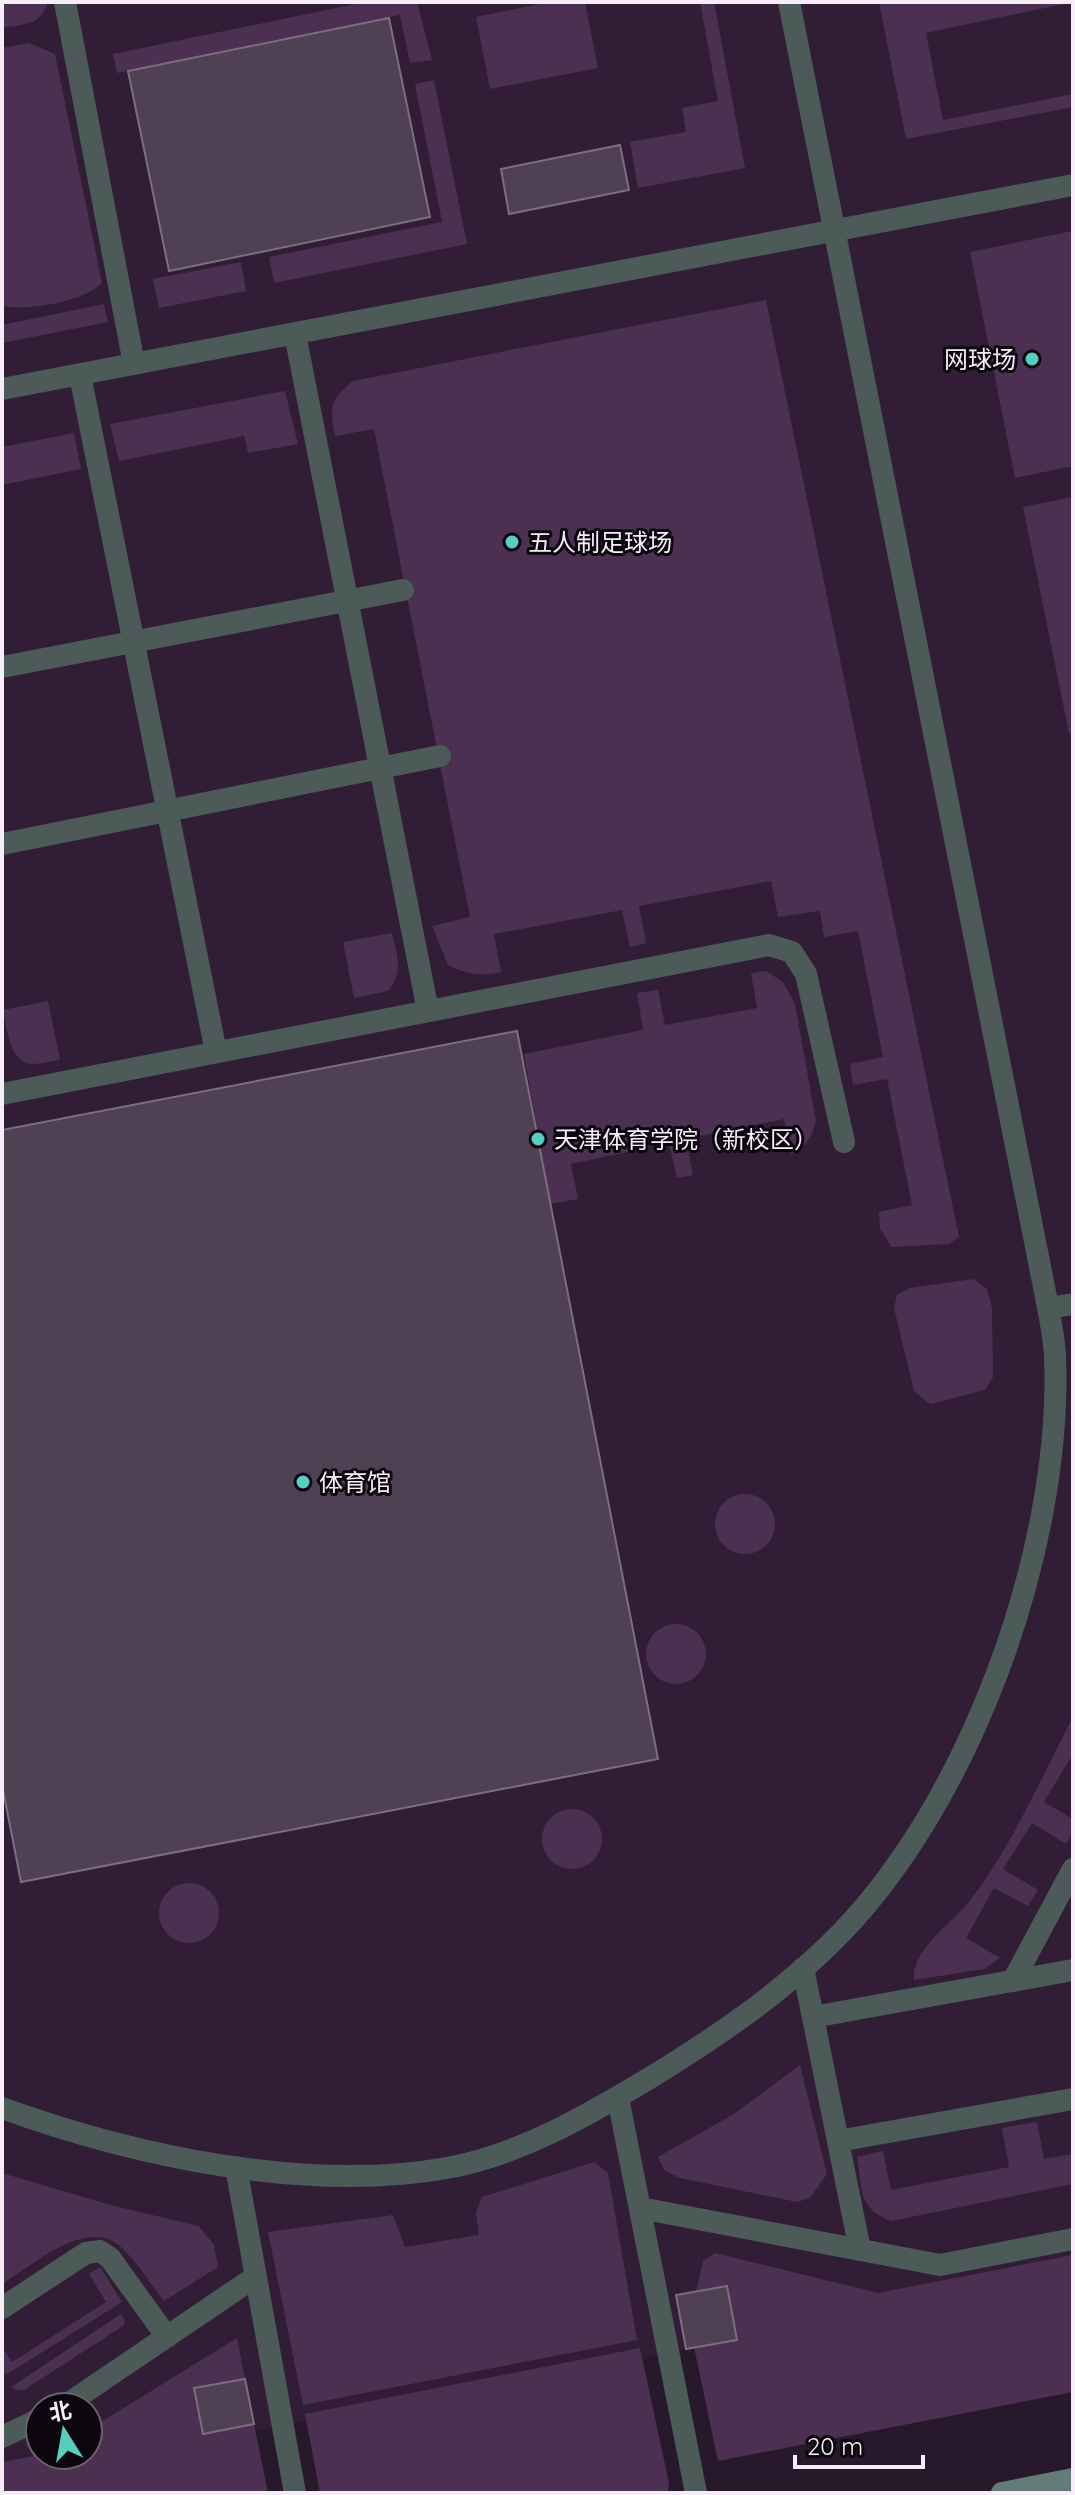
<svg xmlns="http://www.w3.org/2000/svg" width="1075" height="2495" font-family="Quicksand,'Noto Sans SC',sans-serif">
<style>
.built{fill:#311e36;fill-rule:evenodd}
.green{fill:#4b3051}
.building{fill:#504054;stroke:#7e6c82;stroke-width:2}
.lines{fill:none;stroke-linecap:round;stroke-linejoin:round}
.service{stroke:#4c5a58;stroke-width:22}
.secondary{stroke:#647b77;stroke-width:22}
.poi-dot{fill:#58cec1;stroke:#0c070e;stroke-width:3}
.labels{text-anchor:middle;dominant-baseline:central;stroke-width:6;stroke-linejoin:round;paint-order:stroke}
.poi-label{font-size:24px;fill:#f7edf9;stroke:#0c070e;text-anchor:start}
</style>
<rect width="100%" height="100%" fill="#27192b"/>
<path class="built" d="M 2,2 L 1073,2 L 1073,2276 L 2,2479 ZM 40,2407 L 88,2407 L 88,2455 L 40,2455 Z"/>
<path class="green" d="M 2,2 L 48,2 C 41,26 24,24 2,28 Z
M 365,2 L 417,2 L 432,60 L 410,63 L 400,15 L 117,73 L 113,54 Z
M 549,2 L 585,2 L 598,68 L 490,89 L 476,17 Z
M 700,2 L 714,2 L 745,168 L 638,188 L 630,142 L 686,132 L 682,108 L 718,101 Z
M 879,2 L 1073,2 L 926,33 L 943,120 L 1073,94 L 1073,107 L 906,139 Z
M 29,43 L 55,54 L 102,283 C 84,302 27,311 2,306 L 2,48 Z
M 434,80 L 467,244 L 274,283 L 269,257 L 442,222 L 415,84 Z
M 1073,231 L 1073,466 L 1015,478 L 970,252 Z
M 241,262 L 246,291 L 159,308 L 153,279 Z
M 766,300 L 959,1237 L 949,1244 L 891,1247 L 880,1228 L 879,1212 L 912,1205 L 887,1079 L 853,1085 L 850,1064 L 883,1057 L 858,931 L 824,937 L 820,911 L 778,917 L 771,881 L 639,906 L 646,943 L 630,947 L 622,910 L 494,934 L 501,972 C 480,977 467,974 448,965 L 432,926 L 470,917 L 374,429 L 335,436 C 330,408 329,400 353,381 Z
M 104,304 L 108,322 L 2,343 L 2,325 Z
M 285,391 L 298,444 L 248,453 L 244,436 L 119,461 L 110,424 Z
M 74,433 L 81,469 L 2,485 L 2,447 Z
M 1073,497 L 1073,733 L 1069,733 L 1023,507 Z
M 392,933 C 397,956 404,971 388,991 L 354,998 L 343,942 Z
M 766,971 L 783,982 L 795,1004 L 816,1121 C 812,1138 806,1146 791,1154 L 784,1119 L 686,1139 L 693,1175 L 677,1178 L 669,1143 L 571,1164 L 578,1199 L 550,1204 L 524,1054 L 643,1030 L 637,993 L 658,990 L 665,1025 L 757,1008 L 751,973 Z
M 48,1001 L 60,1060 C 51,1061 41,1064 33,1064 C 9,1064 7,1027 3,1010 Z
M 973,1279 L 987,1289 L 992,1308 L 993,1377 L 985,1390 L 930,1404 L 914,1391 L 894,1308 L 897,1295 L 910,1288 Z
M715 1524a30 30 0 1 1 60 0a30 30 0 1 1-60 0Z
M646 1654a30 30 0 1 1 60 0a30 30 0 1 1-60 0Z
M 1073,1717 L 1073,1754 L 1044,1802 L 1073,1819 L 1073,1832 L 1066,1844 L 1032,1823 L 1003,1869 L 1038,1890 L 1028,1906 L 994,1888 L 966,1938 L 1000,1958 L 984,1969 L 914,1980 C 911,1950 950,1925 968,1903 C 1011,1848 1041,1778 1073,1717 Z
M542 1839a30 30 0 1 1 60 0a30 30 0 1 1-60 0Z
M159 1913a30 30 0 1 1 60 0a30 30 0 1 1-60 0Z
M 800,2065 L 827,2174 L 810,2198 L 797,2202 L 680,2178 L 665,2171 L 658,2157 L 734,2114 Z
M 1037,2122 L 1044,2159 L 1073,2154 L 1073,2184 L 891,2221 C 857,2208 863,2189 857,2157 L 883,2151 L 891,2190 L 1009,2167 L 1002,2128 Z
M 594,2162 L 608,2173 L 637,2340 L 303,2405 L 268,2232 L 393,2215 L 405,2247 L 479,2235 L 476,2213 L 482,2197 Z
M 2,2173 L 114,2206 L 199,2226 L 214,2245 L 218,2267 L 164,2301 C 150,2284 138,2263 122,2248 C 88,2215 33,2265 2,2284 Z
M 715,2253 L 878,2293 L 1073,2255 L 1073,2392 L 718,2461 L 694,2347 L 737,2339 L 727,2286 L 696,2291 L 703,2261 Z
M 100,2267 L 122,2302 L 6,2375 L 2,2370 L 2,2347 L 12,2362 L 106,2302 L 89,2274 Z
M 121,2314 L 125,2321 L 123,2326 L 24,2390 L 16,2390 L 11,2387 Z
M 237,2338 L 245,2379 L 195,2389 L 203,2433 L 254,2424 L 268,2493 L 2,2493 L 2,2462 L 40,2455 L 88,2455 L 88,2430 Z
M 640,2348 L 669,2483 L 668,2493 L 320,2493 L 305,2414 Z"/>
<path class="building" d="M 389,18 L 430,217 L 169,271 L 128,71 Z
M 620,145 L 629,190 L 509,214 L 501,169 Z
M 517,1031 L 658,1759 L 21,1882 L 2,1785 L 2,1130 Z
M 727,2286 L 737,2340 L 686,2349 L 676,2295 Z
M 245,2379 L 254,2424 L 203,2434 L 194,2388 Z"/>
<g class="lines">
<path class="service" d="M 65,2 L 134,364
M 295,334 L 428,1011
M 80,375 L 216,1052
M 2,389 L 1073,185
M 2,667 L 403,590
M 2,844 L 440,756
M 2,1094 L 769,945 L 792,952 L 806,974 L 844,1142
M 1048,1308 L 1073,1304
M 803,1968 L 860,2250
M 1013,1981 L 1073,1869
M 813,2017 L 1073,1970
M 618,2098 L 696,2493
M 2,2108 C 135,2156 307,2193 447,2168 C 520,2155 590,2114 653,2076 C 715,2038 775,1997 828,1946 C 968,1812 1063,1550 1055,1356 C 1054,1335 1049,1313 1045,1292 L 789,2
M 838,2141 L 1073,2099
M 236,2167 L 295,2493
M 640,2208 L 940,2265 L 1073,2239
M 2,2308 L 86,2253 L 100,2251 L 110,2258 L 167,2337
M 63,2407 L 255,2277
M 2,2437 L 40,2419"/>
<path class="secondary" d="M 1002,2493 L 1073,2479"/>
</g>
<g class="poi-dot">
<circle cx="1032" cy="359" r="8"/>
<circle cx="512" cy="542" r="8"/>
<circle cx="538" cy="1139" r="8"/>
<circle cx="303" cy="1482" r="8"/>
</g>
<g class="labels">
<g class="poi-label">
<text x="1016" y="359" text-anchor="end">网球场</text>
<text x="528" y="542">五人制足球场</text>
<text x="554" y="1139">天津体育学院（新校区）</text>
<text x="319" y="1482">体育馆</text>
</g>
</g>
<rect width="1075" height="2495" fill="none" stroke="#f7edf9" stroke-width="8"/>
<g transform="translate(64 2431) rotate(349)"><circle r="38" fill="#0c070e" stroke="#6a636c" stroke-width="2"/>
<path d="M0-6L14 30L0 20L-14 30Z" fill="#58cec1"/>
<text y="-12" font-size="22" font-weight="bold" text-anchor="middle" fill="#f7edf9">北</text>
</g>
<path d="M795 2455v12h128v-12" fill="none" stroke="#f7edf9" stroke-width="4"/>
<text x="807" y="2455" font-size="24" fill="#f7edf9" stroke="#0c070e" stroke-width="6" paint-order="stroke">20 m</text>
</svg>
